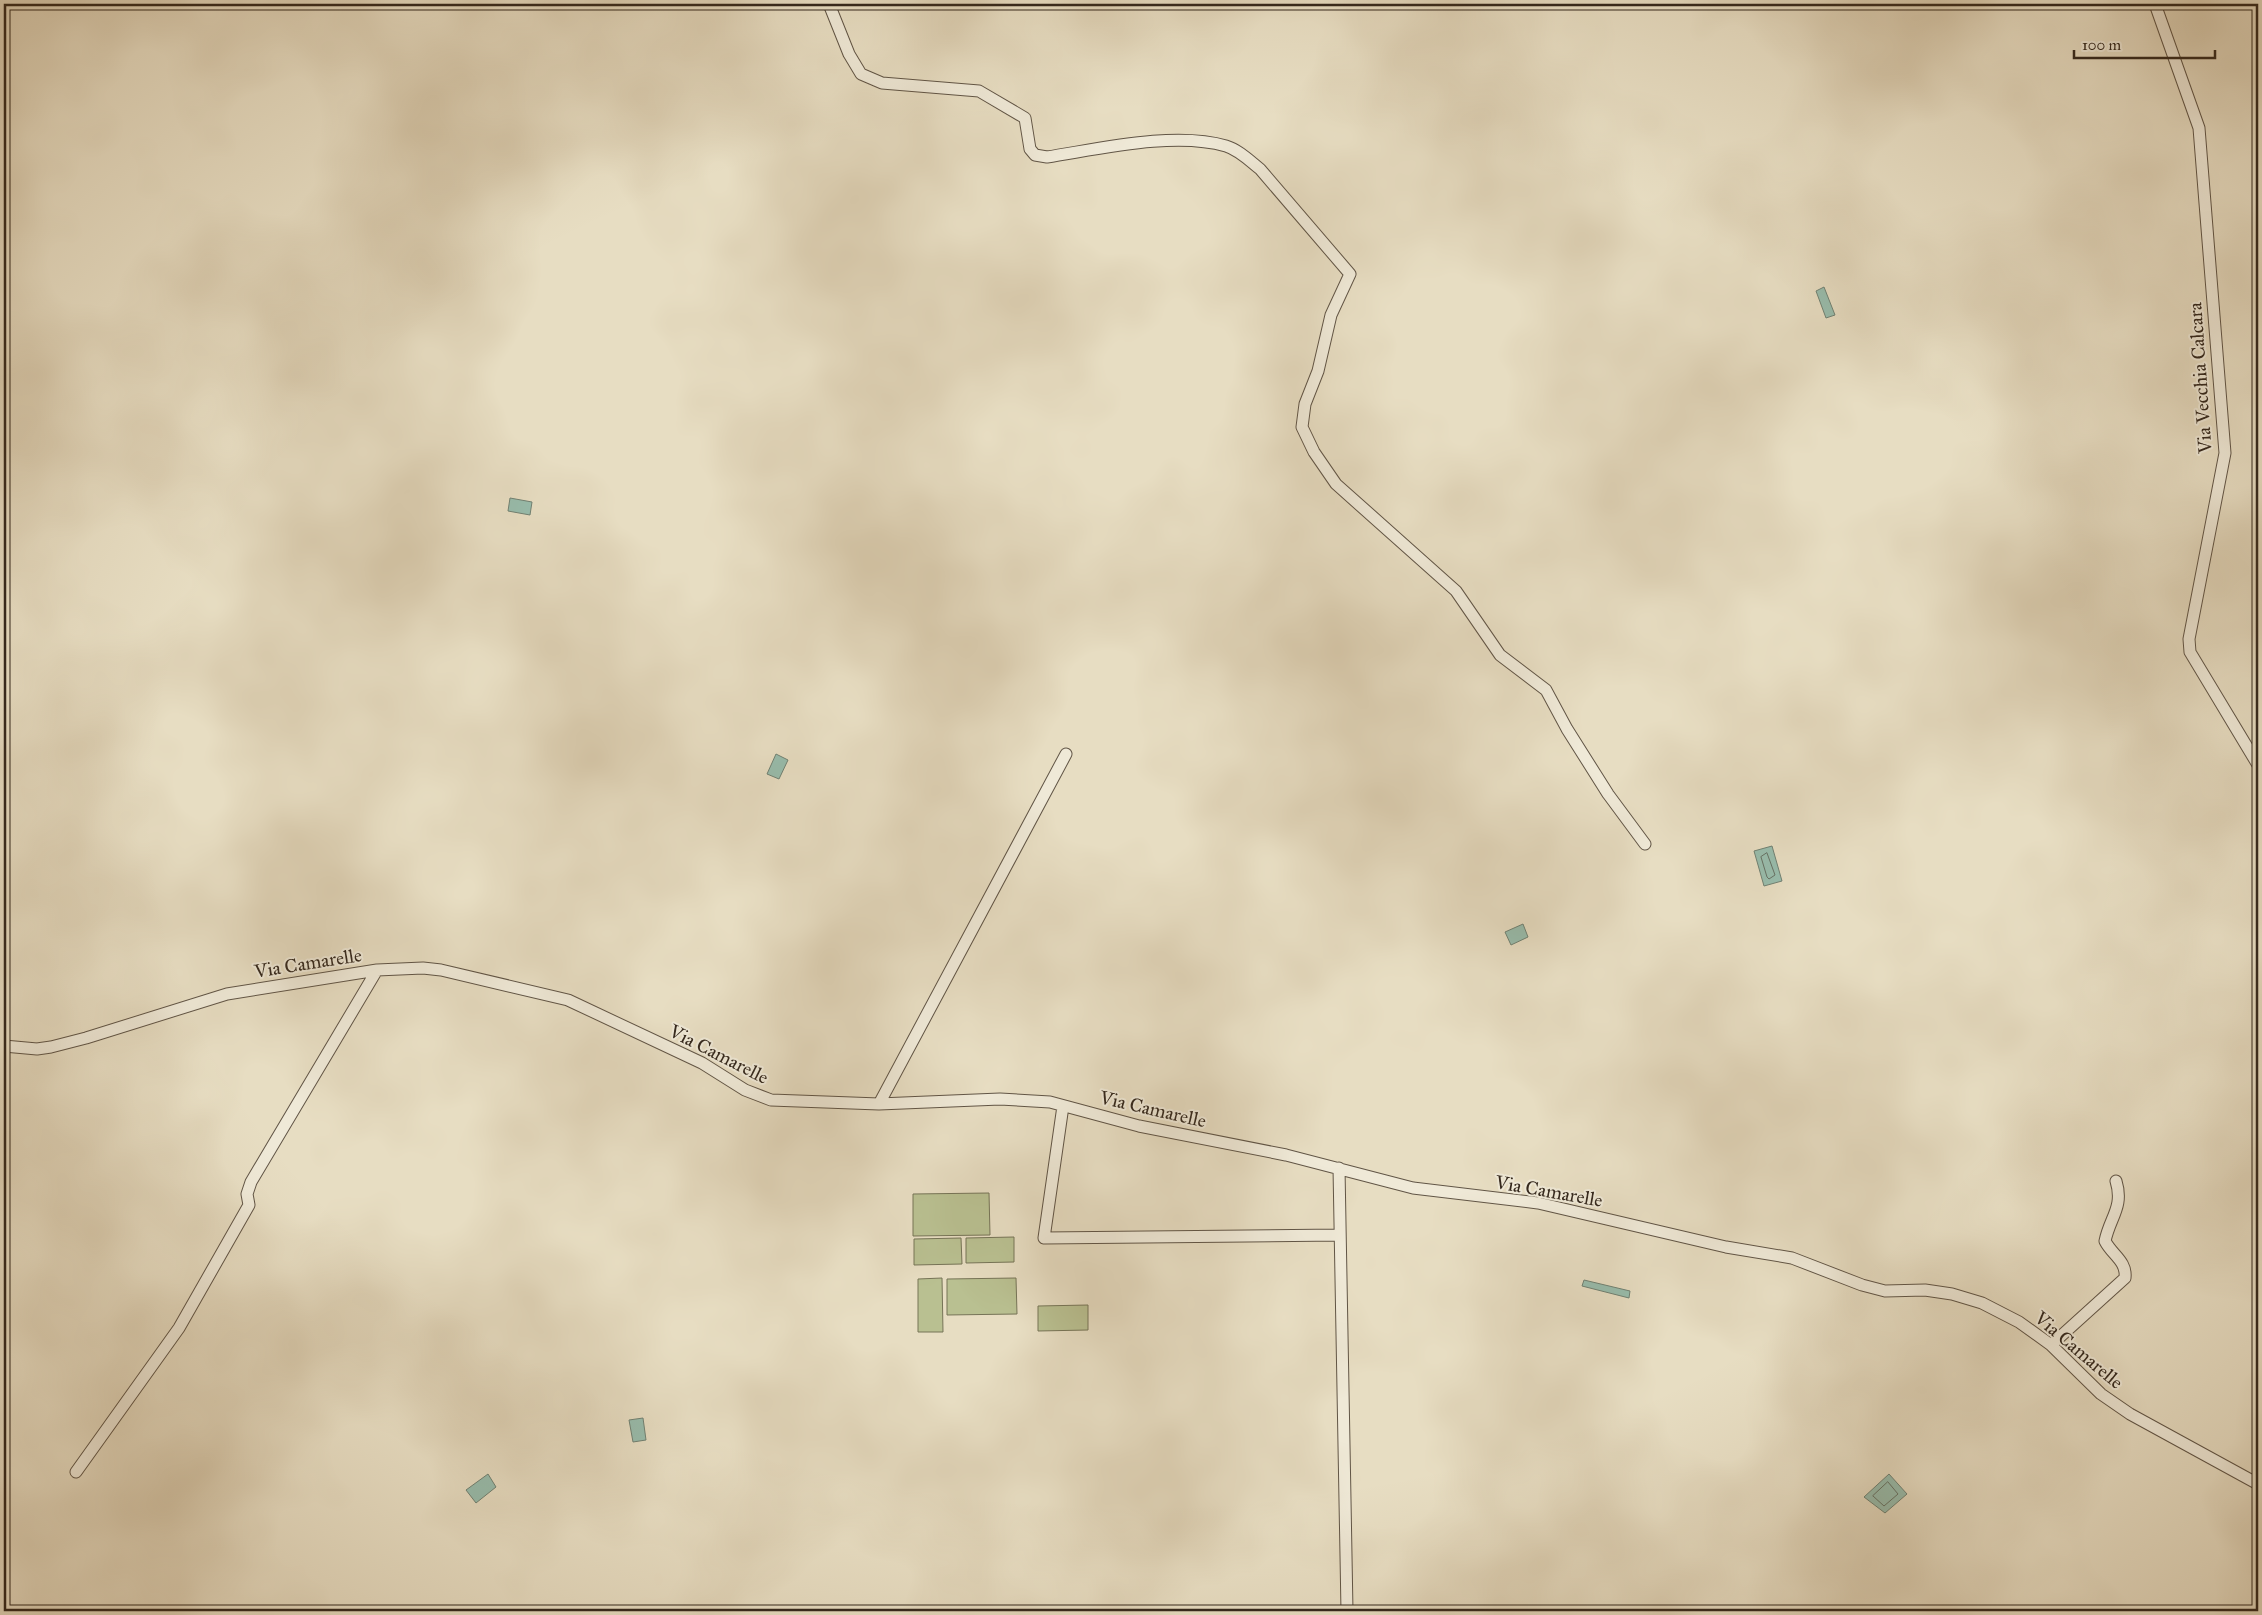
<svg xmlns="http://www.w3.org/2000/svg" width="2262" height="1615" font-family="'IM FELL Great Primer',serif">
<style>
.green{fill:#b9c091;stroke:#767457}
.water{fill:#98bdad;stroke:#708173}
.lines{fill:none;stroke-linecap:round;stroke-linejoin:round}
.shore{stroke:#667265;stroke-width:1}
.street-casing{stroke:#615546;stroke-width:13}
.street{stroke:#efe9d7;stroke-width:11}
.labels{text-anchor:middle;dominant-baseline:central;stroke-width:4;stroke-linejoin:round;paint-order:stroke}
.street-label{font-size:19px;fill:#34281d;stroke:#efe9d7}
</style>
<rect width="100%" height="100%" fill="#e7ddc2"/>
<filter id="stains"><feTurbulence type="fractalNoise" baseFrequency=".004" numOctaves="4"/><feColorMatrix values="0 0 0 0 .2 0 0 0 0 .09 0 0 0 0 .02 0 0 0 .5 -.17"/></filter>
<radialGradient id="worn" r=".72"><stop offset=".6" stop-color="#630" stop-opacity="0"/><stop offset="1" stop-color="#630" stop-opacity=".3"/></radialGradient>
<path class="green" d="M 989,1193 L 990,1235 L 913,1236 L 913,1194 Z
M 1014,1237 L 1014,1262 L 966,1263 L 966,1238 Z
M 961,1238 L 962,1264 L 914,1265 L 914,1239 Z
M 942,1278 L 943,1332 L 918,1332 L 918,1279 Z
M 1016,1278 L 1017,1314 L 947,1315 L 947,1279 Z
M 1088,1305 L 1088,1330 L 1038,1331 L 1038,1306 Z"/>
<path class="water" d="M 1824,287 L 1835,315 L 1826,318 L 1816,291 Z
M 510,498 L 532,502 L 530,515 L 508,511 Z
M 776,754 L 788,760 L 779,779 L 767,774 Z
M 1772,846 L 1782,881 L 1764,886 L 1754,851 Z
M 1523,924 L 1528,937 L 1511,945 L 1505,932 Z
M 1584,1280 L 1630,1291 L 1629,1298 L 1582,1286 Z
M 643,1418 L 646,1440 L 633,1442 L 629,1420 Z
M 488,1474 L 496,1487 L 476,1503 L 466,1490 Z
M 1889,1474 L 1907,1494 L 1885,1513 L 1864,1497 Z"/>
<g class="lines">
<path class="shore" d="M 1767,853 L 1775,875 L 1769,879 L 1767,877 L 1761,857 Z
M 1888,1482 L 1898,1494 L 1884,1506 L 1873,1496 Z"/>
<g class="street-casing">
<path id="street" d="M 829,4 L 849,54 L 861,74 L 882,83 L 979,91 L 1025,118 L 1030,149 L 1035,155 L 1047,157 C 1099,149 1175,131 1226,146 C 1239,150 1250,161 1260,169 L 1350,274 L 1331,315 L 1318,371 L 1305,404 L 1302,427 L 1314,452 L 1336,484 L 1456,591 L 1500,655 L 1546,690 L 1567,729 L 1608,794 L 1645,844
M 2155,4 L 2199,128 L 2225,453 L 2189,639 L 2190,652 L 2258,765
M 4,1046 L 37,1049 L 51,1047 L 86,1038 L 227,994 L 377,970 L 423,968 L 441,970 L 568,1000 L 702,1063 L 745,1090 L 771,1100 L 879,1104 L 1000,1099 L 1050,1102 L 1139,1126 L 1286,1155 L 1413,1188 L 1538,1203 L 1726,1247 L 1792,1258 L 1862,1285 L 1885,1291 L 1925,1290 L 1952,1294 L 1982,1303 L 2019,1322 L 2051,1345 L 2101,1394 L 2130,1414 L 2258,1484
M 879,1104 L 1066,754
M 1063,1106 L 1044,1238 L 1339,1235
M 1339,1168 L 1347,1611
M 2051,1345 L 2125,1278 C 2127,1261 2112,1255 2105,1241 C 2110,1217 2124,1207 2116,1181
M 76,1472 L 179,1328 L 249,1205 L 247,1194 L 251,1182 L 377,970"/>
</g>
<use href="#street" class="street"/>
</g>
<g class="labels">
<g class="street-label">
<text transform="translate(2200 378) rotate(-94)">Via Vecchia Calcara</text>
<text transform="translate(308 963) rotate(-9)">Via Camarelle</text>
<text transform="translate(719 1054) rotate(27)">Via Camarelle</text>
<text transform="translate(1153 1109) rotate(13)">Via Camarelle</text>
<text transform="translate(1549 1191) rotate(10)">Via Camarelle</text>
<text transform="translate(2079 1350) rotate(40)">Via Camarelle</text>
</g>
</g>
<rect width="2262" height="1615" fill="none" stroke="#e7ddc2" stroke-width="20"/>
<rect x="5" y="5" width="2252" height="1605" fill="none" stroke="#34281d" stroke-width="2.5"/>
<rect x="10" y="10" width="2242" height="1595" fill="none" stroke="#34281d"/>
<path d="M2074 50v8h141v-8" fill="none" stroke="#34281d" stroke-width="2.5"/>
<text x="2082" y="50" font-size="15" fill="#34281d" stroke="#efe9d7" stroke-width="4" paint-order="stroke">100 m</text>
<rect width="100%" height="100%" filter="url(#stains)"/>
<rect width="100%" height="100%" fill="url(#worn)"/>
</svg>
